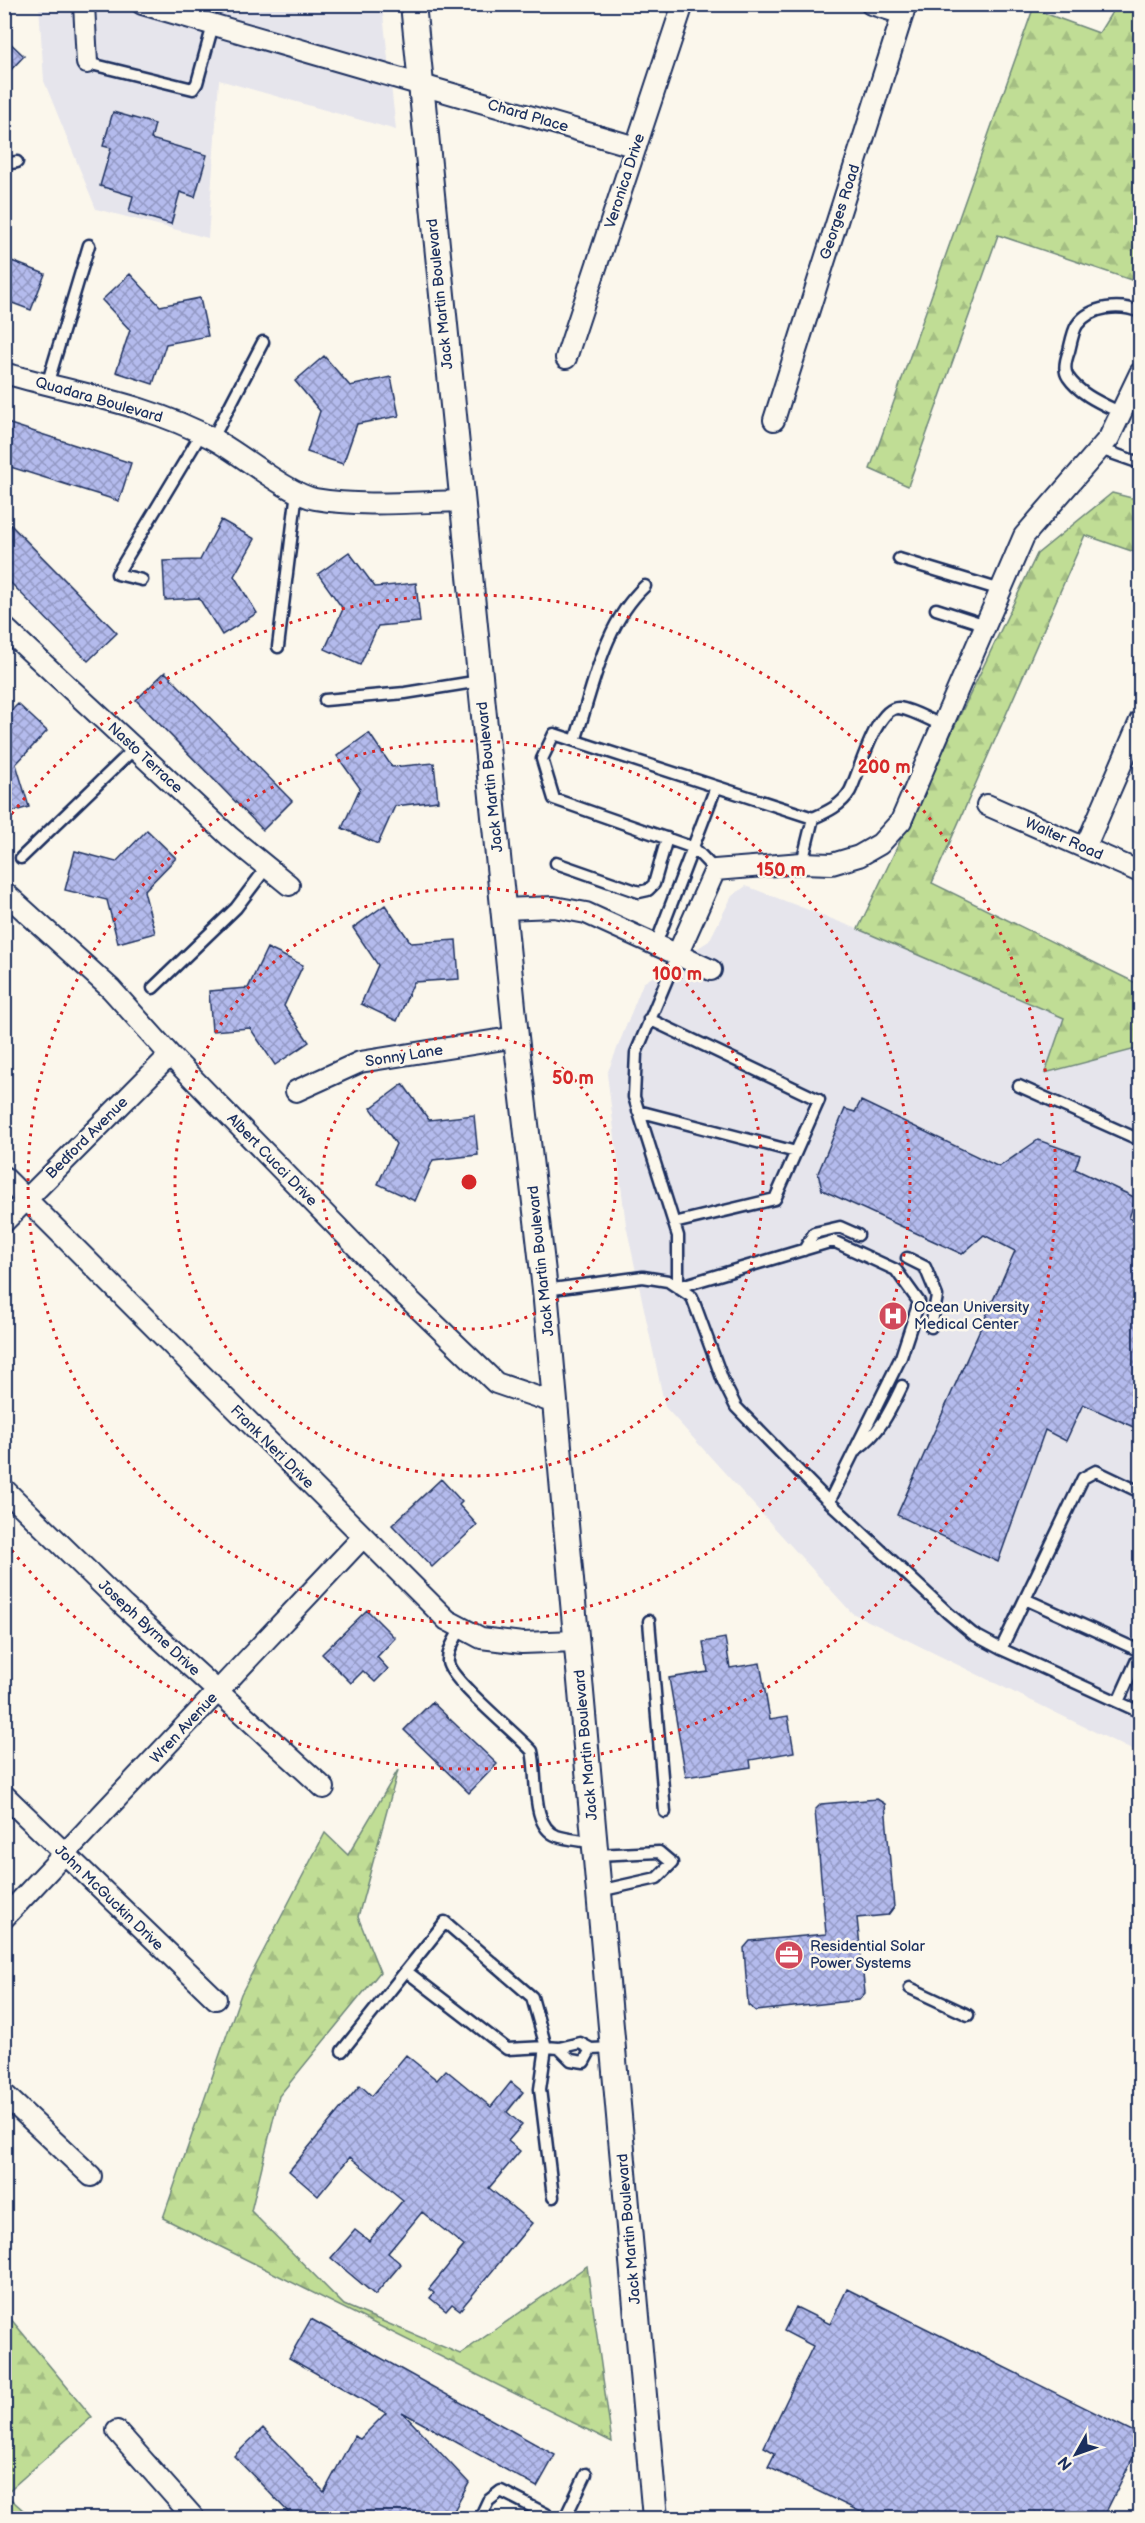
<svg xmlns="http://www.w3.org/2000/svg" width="1145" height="2523" font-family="'Balsamiq Sans',sans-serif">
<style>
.built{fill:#e6e5ec}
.forest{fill:url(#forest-firs);stroke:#6e867a;stroke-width:1.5}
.building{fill:url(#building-cross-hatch);stroke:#1b2f5e;stroke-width:1.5}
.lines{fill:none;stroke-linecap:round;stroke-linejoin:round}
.service-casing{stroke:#1b2f5e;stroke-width:15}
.minor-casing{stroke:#1b2f5e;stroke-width:24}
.tertiary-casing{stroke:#1b2f5e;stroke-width:28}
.service{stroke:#fbf7ec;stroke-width:10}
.minor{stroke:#fbf7ec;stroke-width:20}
.tertiary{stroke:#fbf7ec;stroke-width:24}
.ring{fill:none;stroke:#d62828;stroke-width:3;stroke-dasharray:3 6}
.labels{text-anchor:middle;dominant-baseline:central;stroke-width:5;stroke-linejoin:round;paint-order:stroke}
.street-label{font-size:15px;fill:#1b2f5e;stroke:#fbf7ec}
.poi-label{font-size:15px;fill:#1b2f5e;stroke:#fbf7ec;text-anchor:start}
.centre{fill:#d62828;stroke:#fbf7ec;stroke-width:3}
.ring-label{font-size:18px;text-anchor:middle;font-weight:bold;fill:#d62828;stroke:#fbf7ec;stroke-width:5;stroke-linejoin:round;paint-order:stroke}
</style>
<defs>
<pattern id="forest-firs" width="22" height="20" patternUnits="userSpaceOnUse" patternTransform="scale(1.5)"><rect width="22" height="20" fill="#c0dd95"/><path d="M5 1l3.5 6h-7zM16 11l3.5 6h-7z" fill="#a4be83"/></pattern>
<pattern id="building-cross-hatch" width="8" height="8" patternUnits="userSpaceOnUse" patternTransform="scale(1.5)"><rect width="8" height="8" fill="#b4bbed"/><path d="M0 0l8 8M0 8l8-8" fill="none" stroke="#9298c3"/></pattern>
</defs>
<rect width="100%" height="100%" fill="#fbf7ec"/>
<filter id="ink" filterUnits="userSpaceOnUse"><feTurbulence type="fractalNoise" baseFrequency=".0167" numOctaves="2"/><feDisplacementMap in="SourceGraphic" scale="12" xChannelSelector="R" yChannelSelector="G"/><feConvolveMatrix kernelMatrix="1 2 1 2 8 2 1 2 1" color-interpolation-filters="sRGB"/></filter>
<g filter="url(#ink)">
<path class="built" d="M 39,5 L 382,5 L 396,130 L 219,80 L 208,238 L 96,209 L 44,81 Z
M 746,886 L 858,929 L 1065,1018 L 1045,1073 L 1140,1048 L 1140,1754 L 852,1613 L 665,1407 L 626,1225 L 607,1074 L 643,983 L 709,941 L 732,896 Z"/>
<path class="forest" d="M 1117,4 L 1140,5 L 1140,283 L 998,235 L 908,486 L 870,469 L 1033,9 L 1099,33 Z
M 1112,493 L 1140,500 L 1140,554 L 1085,535 L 932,883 L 1140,985 L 1140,1048 L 1045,1073 L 1064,1018 L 858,929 L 1037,554 Z
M 398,1770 L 358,1917 L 380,1972 L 279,2096 L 251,2211 L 344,2305 L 460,2354 L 587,2266 L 612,2442 L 163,2218 L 241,1994 L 325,1833 L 348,1855 Z
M 5,2312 L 92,2417 L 5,2494 L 32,2518 L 5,2518 Z"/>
<path class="building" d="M 4,37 L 24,56 L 4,77 Z
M 113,112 L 155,124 L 151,139 L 207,155 L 195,197 L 180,192 L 171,224 L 129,212 L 133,196 L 100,186 L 111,148 L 103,146 Z
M 4,258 L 45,274 L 31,310 L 4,300 Z
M 130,274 L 160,306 L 200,298 L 208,336 L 166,344 L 153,384 L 116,372 L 130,330 L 102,300 Z
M 324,356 L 350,386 L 391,377 L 399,416 L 357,424 L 343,464 L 307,452 L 320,411 L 295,381 Z
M 4,422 L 131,463 L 119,501 L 4,465 Z
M 4,518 L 117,633 L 88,661 L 4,576 Z
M 221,520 L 255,539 L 234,576 L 257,613 L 222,635 L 199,598 L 165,600 L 163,561 L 200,560 Z
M 349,552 L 375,587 L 416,583 L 420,622 L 378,626 L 360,665 L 325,649 L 343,609 L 318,574 Z
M 165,672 L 292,801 L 263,830 L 136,700 Z
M 18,704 L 47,731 L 16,764 L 29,807 L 4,814 L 4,718 Z
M 369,733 L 392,767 L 434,763 L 438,801 L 395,806 L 378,844 L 342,828 L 360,788 L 337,756 Z
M 147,830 L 176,858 L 144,891 L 155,933 L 118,943 L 107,900 L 65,890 L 75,851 L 116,862 Z
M 385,905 L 411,943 L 456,940 L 459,979 L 414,982 L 397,1021 L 361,1004 L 378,965 L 353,928 Z
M 267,948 L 303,965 L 284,1006 L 309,1042 L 275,1065 L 250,1028 L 212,1031 L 209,991 L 248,988 Z
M 403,1084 L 429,1120 L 474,1115 L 478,1155 L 433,1160 L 415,1201 L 378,1184 L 396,1144 L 371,1108 Z
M 861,1101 L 999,1167 L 1038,1140 L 1080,1155 L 1075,1169 L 1136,1198 L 1129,1218 L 1140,1223 L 1140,1430 L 1083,1404 L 1066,1441 L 1045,1430 L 998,1562 L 897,1515 L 1015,1251 L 984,1235 L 962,1254 L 822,1190 L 818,1173 L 845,1109 L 855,1112 Z
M 441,1479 L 462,1502 L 459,1505 L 477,1525 L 432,1567 L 392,1525 Z
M 367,1610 L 395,1638 L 377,1657 L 388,1669 L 375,1682 L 363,1671 L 351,1683 L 322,1654 Z
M 725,1638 L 730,1668 L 760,1663 L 770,1719 L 788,1716 L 794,1752 L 750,1760 L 751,1767 L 686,1777 L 669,1678 L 708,1672 L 703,1642 Z
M 432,1702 L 497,1764 L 469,1793 L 404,1730 Z
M 877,1799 L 885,1804 L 894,1907 L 888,1915 L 857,1918 L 865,1993 L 859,2000 L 756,2011 L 748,2005 L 744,1948 L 750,1941 L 826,1934 L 815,1810 L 821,1804 Z
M 406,2055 L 437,2080 L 446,2070 L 491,2107 L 511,2082 L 523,2092 L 507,2112 L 522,2125 L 508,2141 L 520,2151 L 489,2188 L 532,2223 L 460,2310 L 452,2304 L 446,2311 L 430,2298 L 434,2293 L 429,2289 L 464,2246 L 422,2212 L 388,2253 L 401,2264 L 375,2295 L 331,2258 L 355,2230 L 369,2241 L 403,2200 L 350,2157 L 318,2196 L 289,2171 L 360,2085 L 372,2096 Z
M 847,2289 L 1140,2435 L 1140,2443 L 1103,2518 L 873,2518 L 768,2467 L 775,2453 L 764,2447 L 813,2346 L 784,2331 L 796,2307 L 830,2324 Z
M 311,2319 L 555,2455 L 537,2487 L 402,2412 L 469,2483 L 450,2518 L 294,2518 L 234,2456 L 263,2428 L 324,2492 L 354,2436 L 360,2439 L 386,2413 L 289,2358 Z"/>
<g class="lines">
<g class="service-casing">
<path id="service" d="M 87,63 L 193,89 L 197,83 L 213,25
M 4,164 L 17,162
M 47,385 L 89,245
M 1121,413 C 1103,404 1080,395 1068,377 C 1063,370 1066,359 1069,351 C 1071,343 1073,331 1077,325 C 1091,305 1121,304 1140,312
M 213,438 L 263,342
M 1100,449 L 1140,463
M 899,559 L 1001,590
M 142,580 L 117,574 L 201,434
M 936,609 L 986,625
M 278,647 L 297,491
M 325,700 L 405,693 L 480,681
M 575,741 C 593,688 603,625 645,586
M 21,858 L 135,748
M 556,863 L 639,892 L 648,890 L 654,884 L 667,838
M 802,863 L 813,818 C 827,812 842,805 850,791 C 859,774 876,706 899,708 C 913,710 929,720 942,725
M 715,870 L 694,848 L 554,799 L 542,759 L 554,734 L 813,818
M 656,944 L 716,787
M 678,953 L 636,1053 L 634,1097 L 678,1236 L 678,1287 L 833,1241 L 896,1270 L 919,1302 L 901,1357 L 829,1502
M 153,988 L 236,908 L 267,867
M 649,1019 L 819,1100 L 775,1199 L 674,1223
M 1019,1086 L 1140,1140
M 638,1111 L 796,1152
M 804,1250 L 814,1233 L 840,1227 L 858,1235
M 907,1258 L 925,1267 L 937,1296 L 931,1327
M 545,1290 L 643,1277 L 668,1281 L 692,1297 L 723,1381 L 736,1407 L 824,1497 L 948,1613 L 973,1634 L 1001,1649 L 1140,1712
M 857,1449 C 880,1433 890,1411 902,1386
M 1025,1599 L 1140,1651
M 649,1621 L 665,1812
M 461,1628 C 456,1638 447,1650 448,1662 C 450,1680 516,1733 532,1751 C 538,1775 530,1826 557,1836 C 569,1840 582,1840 594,1843
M 1001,1649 L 1083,1478 L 1096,1471 L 1140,1492
M 1118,1702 L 1140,1653
M 596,1855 L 659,1852 L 672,1863 L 657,1878 L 599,1891
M 406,1971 L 507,2049 L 546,2047 L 540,2089 L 553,2197
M 910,1988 L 968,2015
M 559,2048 L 571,2060 L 584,2062 L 591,2049
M 342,2051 L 445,1922 L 532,1997 L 546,2047 L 559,2048 L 580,2043 L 591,2049 L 613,2048
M 480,2518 L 488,2501 L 501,2491 L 546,2514
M 565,2518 L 586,2474"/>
</g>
<g class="minor-casing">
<path id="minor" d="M 84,4 L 87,63
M 142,4 L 636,147
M 871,4 L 903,14
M 566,358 L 683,4
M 4,373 C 74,393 149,404 213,439 C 240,453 288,494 315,499 C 363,507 413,502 461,501
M 774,420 L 906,4
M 4,627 L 230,837 L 289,885
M 987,805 L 1140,872
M 1085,848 L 1140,721
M 4,892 L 111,989 L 170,1055 L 391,1282 L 496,1383 L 555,1403
M 504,909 L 554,907 L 586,913 L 711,970
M 678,953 L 715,870 L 802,863 L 832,864 L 859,856 L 880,844 L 901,821 L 1024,536 L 1109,438 L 1140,373
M 296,1091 L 360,1062 L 516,1037
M 4,1177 L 447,1620 L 481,1638 L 522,1643 L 576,1641
M 4,1222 L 170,1055
M 4,1489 L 124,1606 L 324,1788
M 4,1795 L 216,1999
M 4,1918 L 363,1537
M 4,2094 L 91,2176
M 117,2431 L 194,2518"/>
</g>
<g class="tertiary-casing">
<path id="tertiary" d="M 413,4 L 516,1037 L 545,1290 L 655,2518"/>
</g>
<use href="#service" class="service"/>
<use href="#minor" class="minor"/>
<use href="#tertiary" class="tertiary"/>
</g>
</g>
<g class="ring">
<circle cx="469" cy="1182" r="147"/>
<circle cx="469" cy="1182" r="294"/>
<circle cx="469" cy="1182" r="441"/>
<path d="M6 821A587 587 0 1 1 6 1543"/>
</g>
<defs>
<g id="hospital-disc" transform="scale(1.5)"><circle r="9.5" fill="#d1495b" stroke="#fbf7ec"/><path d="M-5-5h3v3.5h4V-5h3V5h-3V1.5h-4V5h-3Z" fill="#fff"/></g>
<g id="office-disc" transform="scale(1.5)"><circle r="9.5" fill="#d1495b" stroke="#fbf7ec"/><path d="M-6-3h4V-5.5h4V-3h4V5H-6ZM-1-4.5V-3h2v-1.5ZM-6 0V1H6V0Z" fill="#fff"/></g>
</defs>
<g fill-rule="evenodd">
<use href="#hospital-disc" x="893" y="1316"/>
<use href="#office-disc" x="789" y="1955"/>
</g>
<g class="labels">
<g class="street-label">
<text transform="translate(528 116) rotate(16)">Chard Place</text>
<text transform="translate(625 181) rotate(-72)">Veronica Drive</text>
<text transform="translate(840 212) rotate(-72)">Georges Road</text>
<text transform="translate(440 294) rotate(-96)">Jack Martin Boulevard</text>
<text transform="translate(99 400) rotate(16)">Quadara Boulevard</text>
<text transform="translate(145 758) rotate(43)">Nasto Terrace</text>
<text transform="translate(490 777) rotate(-96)">Jack Martin Boulevard</text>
<text transform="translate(1064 839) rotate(24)">Walter Road</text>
<text transform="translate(404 1056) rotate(-9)">Sonny Lane</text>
<text transform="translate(87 1138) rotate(-45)">Bedford Avenue</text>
<text transform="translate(272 1160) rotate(46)">Albert Cucci Drive</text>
<text transform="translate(541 1261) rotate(-96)">Jack Martin Boulevard</text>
<text transform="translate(272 1447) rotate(45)">Frank Neri Drive</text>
<text transform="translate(149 1628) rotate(43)">Joseph Byrne Drive</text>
<text transform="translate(184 1728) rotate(-47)">Wren Avenue</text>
<text transform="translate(586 1745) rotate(-95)">Jack Martin Boulevard</text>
<text transform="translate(109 1898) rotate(44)">John McGuckin Drive</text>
<text transform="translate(629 2229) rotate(-95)">Jack Martin Boulevard</text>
</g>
<g class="poi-label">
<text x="914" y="1307">Ocean University<tspan x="914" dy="17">Medical Center</tspan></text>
<text x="810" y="1946">Residential Solar<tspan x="810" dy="17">Power Systems</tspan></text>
</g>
</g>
<circle cx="469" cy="1182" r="9" class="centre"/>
<g class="ring-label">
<text x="884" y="773">200 m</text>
<text x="781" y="876">150 m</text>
<text x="677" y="980">100 m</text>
<text x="573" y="1084">50 m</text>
</g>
<rect width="1145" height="2523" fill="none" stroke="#fbf7ec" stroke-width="24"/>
<rect x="12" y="12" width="1121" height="2499" fill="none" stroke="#1b2f5e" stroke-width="2" filter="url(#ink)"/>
<g transform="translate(1076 2454) rotate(230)" stroke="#fbf7ec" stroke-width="4.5" paint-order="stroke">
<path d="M0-4.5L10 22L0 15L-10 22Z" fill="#1b2f5e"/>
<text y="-9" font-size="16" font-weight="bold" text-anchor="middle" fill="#1b2f5e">N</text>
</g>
</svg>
